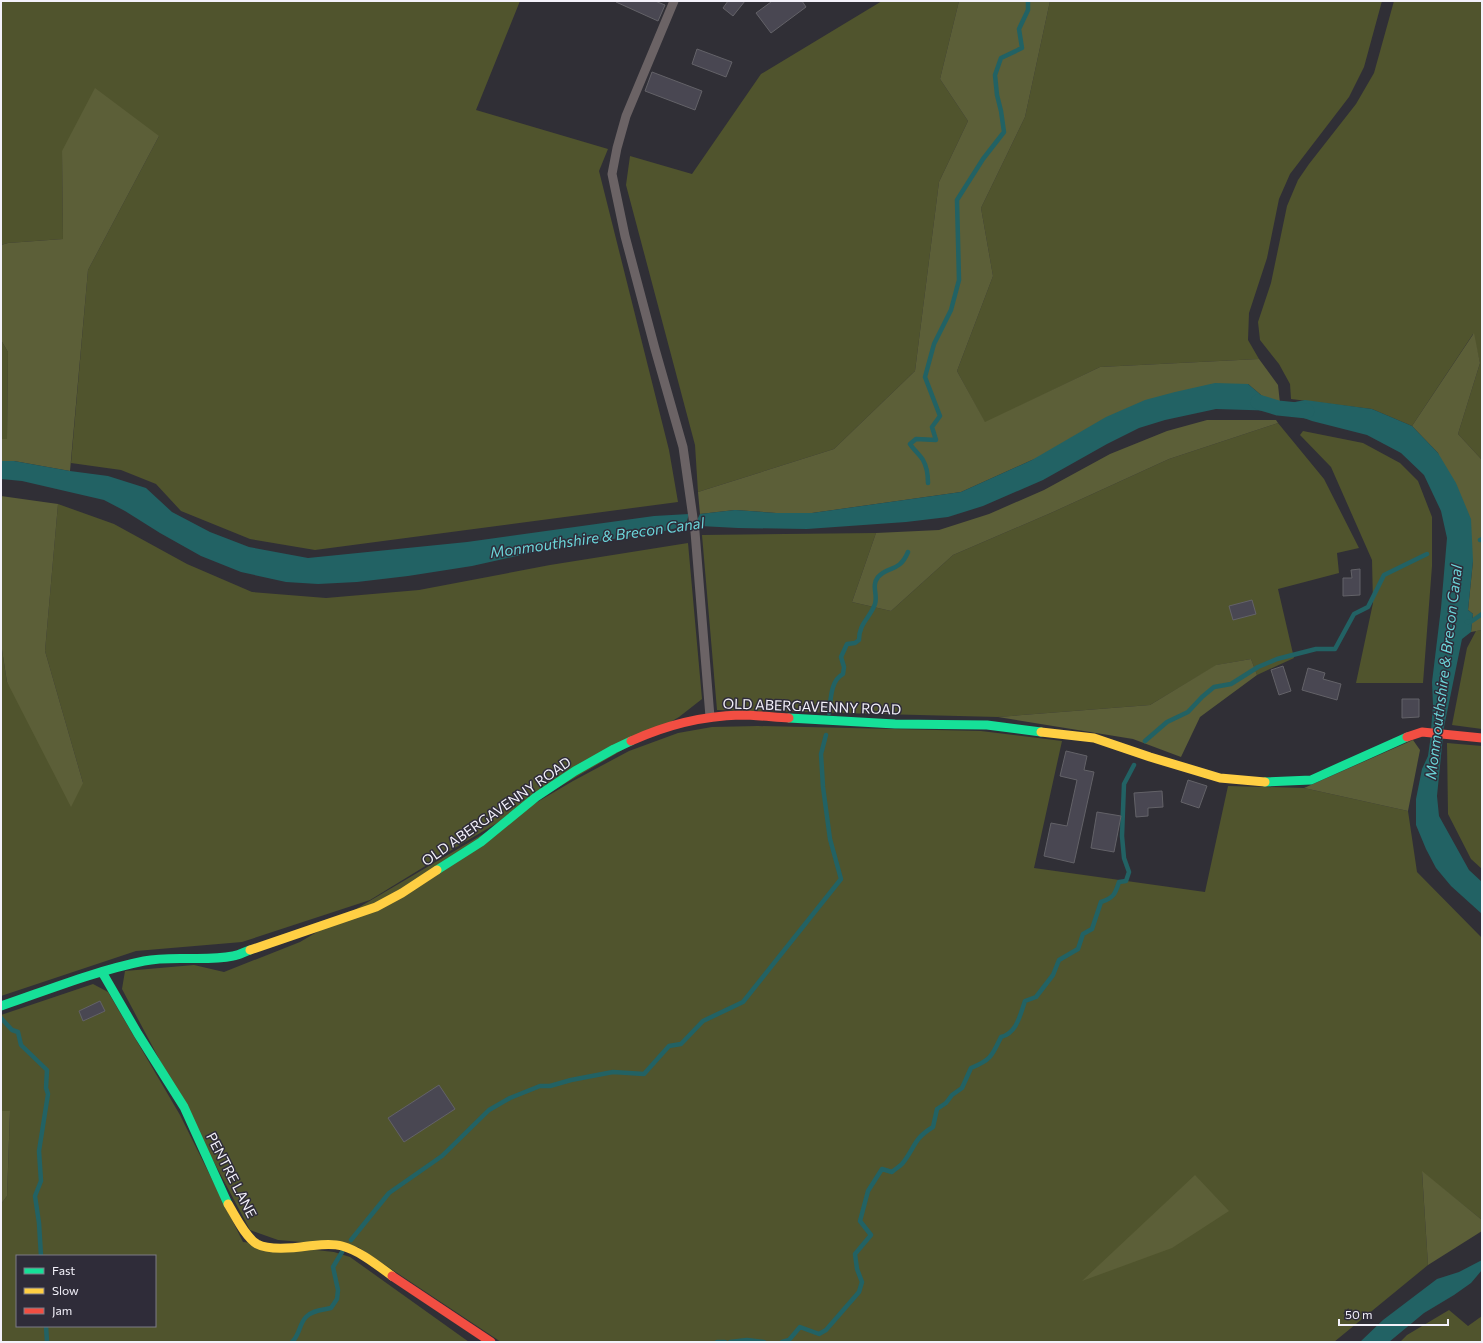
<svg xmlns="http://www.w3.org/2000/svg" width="1483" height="1343" font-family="Commissioner,sans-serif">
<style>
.green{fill:#50542d;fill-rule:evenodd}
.forest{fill:#5c5f38}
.water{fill:#226264}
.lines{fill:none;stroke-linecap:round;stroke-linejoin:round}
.stream{stroke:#226264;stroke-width:4.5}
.canal{stroke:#226264;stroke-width:15}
.building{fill:#494752;stroke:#636268}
.lane{stroke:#6b6365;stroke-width:9}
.fast{stroke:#16e098;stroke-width:9}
.slow{stroke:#ffcf43;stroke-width:9}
.jam{stroke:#f24e42;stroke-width:9}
.labels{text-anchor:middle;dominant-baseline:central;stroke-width:3;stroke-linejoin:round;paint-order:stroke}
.street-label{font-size:14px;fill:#f3f1fa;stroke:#2f2c39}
.water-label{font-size:15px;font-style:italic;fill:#6bd5d9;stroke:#2f2c39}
</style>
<rect width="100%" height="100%" fill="#302f36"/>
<path class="green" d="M 1,1 L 520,1 L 476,110 L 608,149 L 599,171 L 669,450 L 678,502 L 315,550 L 250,539 L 181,511 L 156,484 L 121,470 L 71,463 L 88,270 L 159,136 L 62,151 L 63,239 L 8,243 L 1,245 Z
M 882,1 L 959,1 L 940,79 L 968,121 L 939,182 L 915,371 L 834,449 L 698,492 L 695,445 L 626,185 L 630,156 L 692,174 L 761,74 Z
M 1050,1 L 1382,1 L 1364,67 L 1349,97 L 1290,174 L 1279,199 L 1267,258 L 1249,313 L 1248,340 L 1259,359 L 1100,367 L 985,423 L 957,371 L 993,276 L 981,208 L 1025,117 Z
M 1394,1 L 1482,1 L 1482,460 L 1458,434 L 1480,363 L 1473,334 L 1412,426 L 1372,409 L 1291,399 L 1290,384 L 1279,364 L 1260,340 L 1258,322 L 1271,283 L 1287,206 L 1298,180 L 1309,164 L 1356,104 L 1374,73 Z
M 1,340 L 8,352 L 7,439 L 1,439 Z
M 1278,423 L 1324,479 L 1359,548 L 1337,553 L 1339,573 L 1278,589 L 1294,658 L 1257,675 L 1251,659 L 1217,665 L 1150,705 L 998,717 L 717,710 L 702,535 L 876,533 L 852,602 L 891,611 L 953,555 L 1053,512 L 1169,459 Z
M 1303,431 L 1363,443 L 1400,463 L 1418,481 L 1432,517 L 1432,566 L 1423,683 L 1356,683 L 1373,603 L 1372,560 L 1331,467 L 1300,435 Z
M 58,504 L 114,524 L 187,564 L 252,592 L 326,598 L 419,590 L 550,565 L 688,543 L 702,699 L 679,717 L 463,843 L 370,900 L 242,942 L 136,951 L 1,996 L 1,643 L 7,682 L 83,783 L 45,651 Z
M 1482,630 L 1482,729 L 1452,725 L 1467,648 L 1476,631 Z
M 758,726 L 981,731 L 1062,741 L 1034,868 L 1205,892 L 1228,786 L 1304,788 L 1408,811 L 1417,872 L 1482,938 L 1482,1220 L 1422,1172 L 1428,1265 L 1334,1342 L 501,1342 L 358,1247 L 278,1240 L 250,1230 L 122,989 L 125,971 L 194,965 L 224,972 L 300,942 L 573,781 L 629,751 L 678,733 L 712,727 Z
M 1447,743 L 1482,746 L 1482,869 L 1471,859 L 1448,814 Z
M 93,984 L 108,992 L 180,1115 L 243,1242 L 334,1252 L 350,1257 L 469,1342 L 1,1342 L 1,1204 L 7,1196 L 10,1112 L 1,1111 L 1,1015 ZM 17,1256 L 155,1256 L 155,1326 L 17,1326 Z
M 1449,1310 L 1468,1326 L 1482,1316 L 1482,1342 L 1400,1342 L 1407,1335 Z"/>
<path class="forest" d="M 959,1 L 1050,1 L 1025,117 L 981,208 L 993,276 L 957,371 L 985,422 L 1100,367 L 1259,359 L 1278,385 L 1280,403 L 1267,400 L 1248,384 L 1032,460 L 961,492 L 812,513 L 776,513 L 735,510 L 700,514 L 698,492 L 834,449 L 915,371 L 939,182 L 968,121 L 940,79 Z
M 95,88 L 159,136 L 88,270 L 70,471 L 14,461 L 1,461 L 1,439 L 7,439 L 8,352 L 1,340 L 1,245 L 8,243 L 63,239 L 62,151 Z
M 1474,333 L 1480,363 L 1458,434 L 1482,460 L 1482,630 L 1471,632 L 1473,614 L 1468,610 L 1473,561 L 1438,453 L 1412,426 Z
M 1207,420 L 1276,420 L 1278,423 L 1169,459 L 1053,512 L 953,555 L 891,611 L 852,602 L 876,533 L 939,530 L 989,514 L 1044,490 L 1110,454 L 1167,431 Z
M 1,496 L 58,504 L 45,651 L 83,783 L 71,807 L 7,682 L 1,643 Z
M 1251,659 L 1257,675 L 1200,717 L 1181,757 L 1133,739 L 998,717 L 1150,705 L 1216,665 Z
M 1413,740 L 1420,750 L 1408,811 L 1304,788 Z
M 1,1111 L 10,1111 L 7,1196 L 1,1204 Z
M 1422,1171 L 1482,1220 L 1482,1231 L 1428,1265 Z
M 1195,1175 L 1229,1211 L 1172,1248 L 1082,1281 Z"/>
<path class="water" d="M 1215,383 L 1248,384 L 1267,400 L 1280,403 L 1278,411 L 1216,409 L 1165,420 L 1139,428 L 1107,444 L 1043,480 L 983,506 L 948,517 L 906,522 L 807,529 L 738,528 L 700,526 L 697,520 L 700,514 L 735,510 L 776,513 L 812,513 L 961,492 L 1032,460 L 1106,417 L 1145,400 L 1175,392 Z
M 1305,400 L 1372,409 L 1412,426 L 1438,453 L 1456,483 L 1471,519 L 1473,561 L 1468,610 L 1473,614 L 1471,632 L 1462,639 L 1443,732 L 1431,730 L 1433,705 L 1432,682 L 1441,608 L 1447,538 L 1441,511 L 1424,475 L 1401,453 L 1367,435 L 1312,421 L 1290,413 L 1288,408 L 1290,403 Z
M 1,461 L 14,461 L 70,471 L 108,476 L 146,488 L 172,512 L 210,532 L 249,547 L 308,558 L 467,542 L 654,516 L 689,514 L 687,521 L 690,525 L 660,532 L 552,548 L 472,566 L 408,576 L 357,582 L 318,584 L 286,582 L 241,572 L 201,556 L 160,533 L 125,511 L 104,500 L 22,481 L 1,479 Z
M 1431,735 L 1443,736 L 1437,796 L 1439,816 L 1469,870 L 1482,882 L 1482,914 L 1451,886 L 1436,868 L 1426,849 L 1416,825 L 1416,799 L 1422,769 L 1428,756 Z
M 1482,1260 L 1482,1270 L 1471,1283 L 1454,1295 L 1424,1313 L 1389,1342 L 1360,1342 L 1383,1320 L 1437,1279 L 1459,1272 Z"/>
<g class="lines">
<path class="stream" d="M 928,483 C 928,476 927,467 923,460 C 920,455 914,450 910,444 L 916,439 L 936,440 L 932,427 L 940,416 L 925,377 L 934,344 L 951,310 L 959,280 L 957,200 L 983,159 L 1004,132 L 1001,111 L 997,95 L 995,75 L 1001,58 L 1022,48 L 1019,29 L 1028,10 L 1028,1
M 1480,540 L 1482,539
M 1467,622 L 1472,621 L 1482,614
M 829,713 C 831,700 830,681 843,674 L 844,667 L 841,657 L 847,644 L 855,643 L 859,640 C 859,623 870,618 875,604 C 878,594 871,586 878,577 C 889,565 899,573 908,552
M 1145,741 L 1167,722 L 1188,712 L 1202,697 L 1214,687 L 1231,684 L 1258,667 L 1277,659 L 1316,649 L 1335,649 L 1354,614 L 1368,607 L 1384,575 L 1427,554
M 1,1018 L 12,1030 L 18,1032 L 21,1045 L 47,1070 L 46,1088 L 48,1094 L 39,1151 L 41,1181 L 35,1196 L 39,1223 L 41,1256
M 351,1240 L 389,1193 L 442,1156 L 489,1110 L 510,1098 L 540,1086 L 550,1086 L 571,1080 L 613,1072 L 644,1074 L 669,1046 L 681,1044 L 703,1021 L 743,1002 L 841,879 L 830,839 L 823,787 L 821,754 L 826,735
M 46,1326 L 47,1342
M 292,1342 C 300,1335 299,1324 306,1317 C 312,1310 323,1310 331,1308 L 337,1299 L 338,1290 L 333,1267 L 342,1252
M 717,1342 L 725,1342
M 730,1342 L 747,1340 L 764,1342
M 782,1342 L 789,1340 L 800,1327 L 819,1334 L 826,1330 L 859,1292 L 862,1282 L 857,1269 L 855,1254 L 871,1235 L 860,1221 L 868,1191 L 882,1169 L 892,1172 C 895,1169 899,1167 902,1164 C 915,1148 913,1139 933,1127 L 937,1109 L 946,1103 L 952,1095 L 962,1088 L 971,1068 C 991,1060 992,1056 1001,1037 C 1017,1033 1020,1015 1025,1001 L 1036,997 L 1053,975 L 1059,960 L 1078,949 L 1083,934 L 1092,929 L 1101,902 C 1113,898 1115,895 1119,882 L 1126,881 L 1129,872 L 1124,858 L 1122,836 L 1124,784 L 1134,765"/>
<path class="canal" d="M 1258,402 L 1278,408 L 1307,411"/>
</g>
<path class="building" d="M 616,1 L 655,1 L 665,5 L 658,21 L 616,2 Z
M 728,1 L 745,1 L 733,16 L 723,8 Z
M 771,1 L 802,1 L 806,7 L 771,33 L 756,13 L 771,2 Z
M 697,49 L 732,62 L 726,77 L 692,64 Z
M 652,72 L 702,91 L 695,110 L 645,91 Z
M 1360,569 L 1360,595 L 1343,596 L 1343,578 L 1352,578 L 1351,570 Z
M 1252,600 L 1256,614 L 1233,620 L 1229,606 Z
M 1283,666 L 1291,691 L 1279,695 L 1271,670 Z
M 1308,668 L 1325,673 L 1323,679 L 1341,684 L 1337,700 L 1302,690 Z
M 1402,699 L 1419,699 L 1419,717 L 1402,718 Z
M 1066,751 L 1087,756 L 1084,770 L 1094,772 L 1074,863 L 1044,856 L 1051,823 L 1067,826 L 1077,780 L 1060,776 Z
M 1188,780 L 1207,786 L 1199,808 L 1181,802 Z
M 1162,791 L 1163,807 L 1148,808 L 1148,816 L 1136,817 L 1134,793 Z
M 1097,812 L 1121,816 L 1114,852 L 1091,848 Z
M 100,1001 L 105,1011 L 83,1021 L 79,1011 Z
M 439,1085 L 455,1109 L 404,1142 L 388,1118 Z"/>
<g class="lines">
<path class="lane" d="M 674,1 L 626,116 L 617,148 L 612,174 L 625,236 L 655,349 L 683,447 L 695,532 L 710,717"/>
<path class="fast" d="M 789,718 L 895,724 L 987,725 L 1041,732
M 1265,782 L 1311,780 L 1407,737
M 437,870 L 481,842 L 536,797 L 575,771 L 614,749 L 631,741
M 102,972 L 138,1034 L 184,1107 L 228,1204
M 1,1006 C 48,990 95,971 144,961 C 173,955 204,962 233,956 C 239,955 244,952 250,950"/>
<path class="slow" d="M 1041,732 L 1094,738 L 1150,757 L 1220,778 L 1265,782
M 250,950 L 376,907 L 402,893 L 437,870
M 228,1204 C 235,1215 245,1237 257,1244 C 270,1251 294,1248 308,1246 C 319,1245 331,1243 342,1246 C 360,1251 377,1265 392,1276"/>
<path class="jam" d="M 1407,737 L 1422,732 L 1482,738
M 631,741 C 664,726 702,716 740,715 C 756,715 772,717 789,718
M 392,1276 L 491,1342"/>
</g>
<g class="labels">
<g class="street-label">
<text transform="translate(812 706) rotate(2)">OLD ABERGAVENNY ROAD</text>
<text transform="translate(496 811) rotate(-35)">OLD ABERGAVENNY ROAD</text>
<text transform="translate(232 1175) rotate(63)">PENTRE LANE</text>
</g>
<g class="water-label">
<text transform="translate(597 537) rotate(-8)">Monmouthshire &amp; Brecon Canal</text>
<text transform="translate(1443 672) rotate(-83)">Monmouthshire &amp; Brecon Canal</text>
</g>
</g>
<rect width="1483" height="1343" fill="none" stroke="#f3f1fa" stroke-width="4"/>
<rect x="16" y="1255" width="140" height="72" fill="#2f2c39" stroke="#7d7b86"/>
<rect x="24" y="1268" width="20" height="6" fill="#16e098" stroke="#7d7b86"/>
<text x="52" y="1275" font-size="12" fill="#f3f1fa">Fast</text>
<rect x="24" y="1288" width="20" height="6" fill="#ffcf43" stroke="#7d7b86"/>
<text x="52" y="1295" font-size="12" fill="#f3f1fa">Slow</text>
<rect x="24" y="1308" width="20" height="6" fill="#f24e42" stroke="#7d7b86"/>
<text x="52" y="1315" font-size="12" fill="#f3f1fa">Jam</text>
<path d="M1339 1319v6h109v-6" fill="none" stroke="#f3f1fa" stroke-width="2"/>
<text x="1345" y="1319" font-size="12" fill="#f3f1fa" stroke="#2f2c39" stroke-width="3" paint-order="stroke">50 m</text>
</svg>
